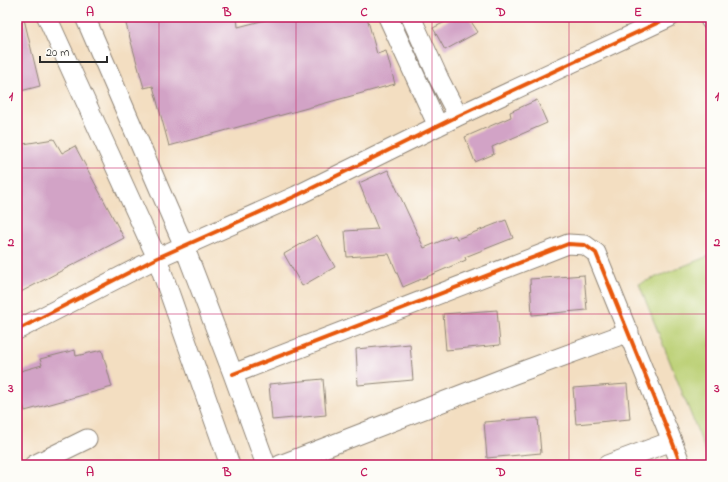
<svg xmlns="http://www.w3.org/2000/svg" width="728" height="482" font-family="'Indie Flower',sans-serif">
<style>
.green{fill:#bbd074;stroke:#737e50}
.building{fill:#d2a3c6}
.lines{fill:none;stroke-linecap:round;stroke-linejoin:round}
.street-casing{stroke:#8f8476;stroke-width:21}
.street{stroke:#fff;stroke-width:19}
.cycleway-casing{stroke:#fdfcf7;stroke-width:6}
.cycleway{stroke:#e8590c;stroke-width:4}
.grid{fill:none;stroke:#c2185b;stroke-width:1;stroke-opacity:0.55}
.neatline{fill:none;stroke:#c2185b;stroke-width:1.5}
.grid-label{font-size:13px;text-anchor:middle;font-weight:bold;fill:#c2185b}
</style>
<rect width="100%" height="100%" fill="#fdfcf7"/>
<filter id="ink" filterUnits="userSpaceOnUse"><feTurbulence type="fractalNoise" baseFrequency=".025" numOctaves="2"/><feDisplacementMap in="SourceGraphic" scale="8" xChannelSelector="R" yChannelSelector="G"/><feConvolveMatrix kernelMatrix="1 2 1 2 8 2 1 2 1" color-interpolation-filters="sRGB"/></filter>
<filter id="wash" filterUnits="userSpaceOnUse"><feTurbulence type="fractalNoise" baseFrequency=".012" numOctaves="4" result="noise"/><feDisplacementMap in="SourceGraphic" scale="16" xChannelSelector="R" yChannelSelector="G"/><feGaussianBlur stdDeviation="0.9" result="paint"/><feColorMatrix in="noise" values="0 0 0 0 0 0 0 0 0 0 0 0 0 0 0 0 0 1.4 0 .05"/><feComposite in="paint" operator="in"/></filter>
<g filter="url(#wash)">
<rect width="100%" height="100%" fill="#f3dec1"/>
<path class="green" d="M 711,255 L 711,465 L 639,284 Z"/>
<g id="blocks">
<path class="building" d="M 124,17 L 237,17 L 238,27 L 277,17 L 367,17 L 377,54 L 386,51 L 395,84 L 169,146 L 153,86 L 144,88 Z
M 455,17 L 468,17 L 478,32 L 445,50 L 433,28 Z
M 24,19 L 40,86 L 17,92 L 17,20 Z
M 537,100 L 547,123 L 492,147 L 494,154 L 475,162 L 465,137 L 511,117 L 510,112 Z
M 54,139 L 62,153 L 75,146 L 124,238 L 17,294 L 17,145 Z
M 388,170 L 424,248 L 455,235 L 457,239 L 506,220 L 513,238 L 465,257 L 466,260 L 403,287 L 389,254 L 347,257 L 345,231 L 378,229 L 359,183 Z
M 317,235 L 335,267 L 302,286 L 284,254 Z
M 584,275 L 587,310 L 532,315 L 530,279 Z
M 497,310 L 500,345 L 446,350 L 443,314 Z
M 410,344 L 413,380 L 358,385 L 356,349 Z
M 75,350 L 76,356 L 102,350 L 112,387 L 25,411 L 17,380 L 17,372 L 42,365 L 40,359 Z
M 323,379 L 326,415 L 272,420 L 269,384 Z
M 627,384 L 630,419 L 576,424 L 573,388 Z
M 538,418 L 541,453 L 487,458 L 484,422 Z"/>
</g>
</g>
<g filter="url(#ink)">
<use href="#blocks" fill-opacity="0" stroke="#8f8476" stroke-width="1"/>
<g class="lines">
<g class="street-casing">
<path id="street" d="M 47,17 L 157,258 L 230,465
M 85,17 L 184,246 L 233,374 L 266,465
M 388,17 L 438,126
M 411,17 L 439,79 L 458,116
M 709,17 L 711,21
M 17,330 L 157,258 L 296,196 L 458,116 L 670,17
M 233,374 L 568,244 L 585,245 L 596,253 L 672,441 L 681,465
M 34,465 L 87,439
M 280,465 L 512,375 L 629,332
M 607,465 L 672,441"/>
</g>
<use href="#street" class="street"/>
<g class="cycleway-casing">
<path id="cycleway" d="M 17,330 L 157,258 L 296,196 L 458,116 L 670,17
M 233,374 L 568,244 L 585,245 L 596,253 L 672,441 L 681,465"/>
</g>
<use href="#cycleway" class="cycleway"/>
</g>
</g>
<path class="grid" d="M 159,17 L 159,465M 296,17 L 296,465M 432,17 L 432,465M 569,17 L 569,465M 17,168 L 711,168M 17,314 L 711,314"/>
<rect width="728" height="482" fill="none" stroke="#fdfcf7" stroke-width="44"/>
<path d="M40 56v6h67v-6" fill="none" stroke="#2b2b2b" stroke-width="2"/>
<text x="46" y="56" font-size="12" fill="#2b2b2b" stroke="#fdfcf7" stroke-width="3" paint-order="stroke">20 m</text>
<rect x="22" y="22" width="684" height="438" class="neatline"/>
<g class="grid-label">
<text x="90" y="16">A</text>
<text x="227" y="16">B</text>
<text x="364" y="16">C</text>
<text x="501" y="16">D</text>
<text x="638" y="16">E</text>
<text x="11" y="100">1</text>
<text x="717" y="100">1</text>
<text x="11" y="246">2</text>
<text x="717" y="246">2</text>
<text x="11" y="392">3</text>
<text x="717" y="392">3</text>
<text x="90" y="476">A</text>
<text x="227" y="476">B</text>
<text x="364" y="476">C</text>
<text x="501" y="476">D</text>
<text x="638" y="476">E</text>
</g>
</svg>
